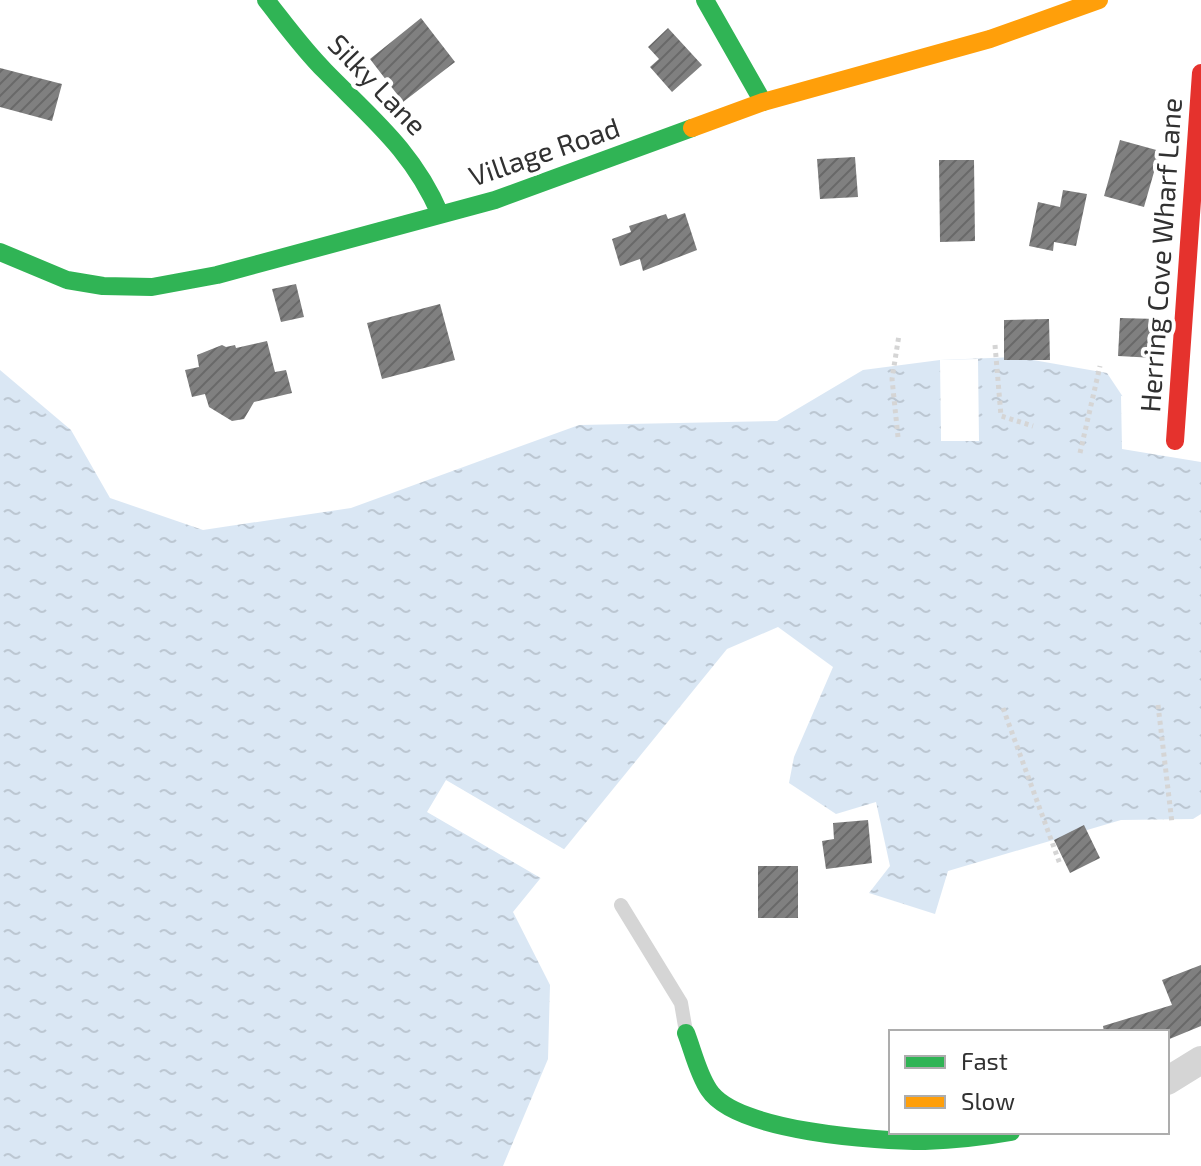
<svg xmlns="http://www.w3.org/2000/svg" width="1201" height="1166" font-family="'Exo 2',sans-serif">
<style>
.water{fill:url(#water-ripples)}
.pier{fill:#fff}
.building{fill:url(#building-hatch)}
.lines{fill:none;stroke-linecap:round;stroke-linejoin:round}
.path{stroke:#d5d5d5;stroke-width:5;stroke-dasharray:4 4;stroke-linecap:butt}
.lane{stroke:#d5d5d5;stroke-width:14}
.street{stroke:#d5d5d5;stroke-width:28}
.fast{stroke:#30b455;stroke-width:18}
.slow{stroke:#ff9f0a;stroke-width:18}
.jam{stroke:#e5322d;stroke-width:18}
.labels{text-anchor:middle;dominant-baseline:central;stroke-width:8;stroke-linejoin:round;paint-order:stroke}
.street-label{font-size:28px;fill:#313131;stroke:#fff}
</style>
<defs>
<pattern id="water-ripples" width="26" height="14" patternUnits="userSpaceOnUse" patternTransform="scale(2)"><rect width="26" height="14" fill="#dae7f4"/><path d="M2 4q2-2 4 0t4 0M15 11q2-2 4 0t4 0" fill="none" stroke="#bcc7d2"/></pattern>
<pattern id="building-hatch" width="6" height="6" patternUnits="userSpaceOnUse" patternTransform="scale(2)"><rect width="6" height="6" fill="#808080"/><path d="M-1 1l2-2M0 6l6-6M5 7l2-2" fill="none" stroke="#696969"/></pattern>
</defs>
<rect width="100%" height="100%" fill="#fff"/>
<path class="water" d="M 1016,357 L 1107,373 L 1125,400 L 1201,406 L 1201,814 L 1193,819 L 1121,820 L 948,871 L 935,914 L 869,893 L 890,866 L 876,802 L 836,814 L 789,783 L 794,757 L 833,667 L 778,627 L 727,649 L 513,912 L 550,985 L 548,1059 L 503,1166 L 0,1166 L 0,370 L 71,430 L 110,498 L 203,530 L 351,508 L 579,425 L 777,421 L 863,370 L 940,360 Z"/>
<path class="pier" d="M 978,359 L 979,441 L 941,441 L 940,360 Z
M 1121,396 L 1201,405 L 1201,462 L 1122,449 Z
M 446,780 L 567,851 L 544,880 L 427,812 Z"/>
<path class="building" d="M 421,18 L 455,62 L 403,102 L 370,59 Z
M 668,28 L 702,65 L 672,92 L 650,67 L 659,59 L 648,47 Z
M 0,68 L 62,84 L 52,121 L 0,107 Z
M 1120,140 L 1160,151 L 1144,207 L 1104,196 Z
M 855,157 L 858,197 L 820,199 L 817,159 Z
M 939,160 L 974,160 L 975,241 L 940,242 Z
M 1063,190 L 1087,194 L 1076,246 L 1054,242 L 1053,251 L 1029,246 L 1038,202 L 1060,207 Z
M 685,213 L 697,250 L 643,271 L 640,259 L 620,266 L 612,239 L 631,232 L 629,226 L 666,214 L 668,219 Z
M 296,284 L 304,317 L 281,322 L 272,289 Z
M 440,304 L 455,360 L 382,379 L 367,323 Z
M 1120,318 L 1157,319 L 1155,358 L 1118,356 Z
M 1049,319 L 1050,360 L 1004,360 L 1004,320 Z
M 267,341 L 275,372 L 286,370 L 292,393 L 254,402 L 244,419 L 232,421 L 209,407 L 205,394 L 192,397 L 185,370 L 199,367 L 197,355 L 222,345 L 226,347 L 235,345 L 236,348 Z
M 868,820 L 872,863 L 826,869 L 822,841 L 834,839 L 833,823 Z
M 1084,825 L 1100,858 L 1070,873 L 1054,840 Z
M 758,866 L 798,866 L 798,918 L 758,918 Z
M 1201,965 L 1201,1026 L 1167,1040 L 1167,1032 L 1104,1032 L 1103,1026 L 1172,1005 L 1162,980 Z"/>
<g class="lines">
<path class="path" d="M 995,345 L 1001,416 L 1033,426
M 898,437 L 892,379 L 899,335
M 1080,453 L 1100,366
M 1158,705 L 1172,823
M 1003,708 L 1060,864"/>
<path class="lane" d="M 621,905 L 681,1003 L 686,1032"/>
<path class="street" d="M 1167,1081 L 1201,1060"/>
<path class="fast" d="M 266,0 C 285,24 303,49 325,71 C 372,119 413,151 440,214
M 705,0 L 763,102
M 0,252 L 67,280 L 103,286 L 152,287 L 217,275 L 495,200 L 692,128
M 686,1033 C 693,1051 698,1074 709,1090 C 736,1132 878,1141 925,1141 C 954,1140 983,1137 1011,1132"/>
<path class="slow" d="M 692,128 L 763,102 L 990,39 L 1099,0"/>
<path class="jam" d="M 1175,441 L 1201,73"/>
</g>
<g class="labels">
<g class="street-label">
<text transform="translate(378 84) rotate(46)">Silky Lane</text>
<text transform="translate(544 151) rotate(-19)">Village Road</text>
<text transform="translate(1160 255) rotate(-86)">Herring Cove Wharf Lane</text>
</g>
</g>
<rect x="889" y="1030" width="280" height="104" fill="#ffffff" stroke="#adadad" stroke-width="2"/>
<rect x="905" y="1056" width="40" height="12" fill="#30b455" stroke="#adadad" stroke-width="2"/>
<text x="961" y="1070" font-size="24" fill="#313131">Fast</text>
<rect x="905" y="1096" width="40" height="12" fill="#ff9f0a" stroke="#adadad" stroke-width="2"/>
<text x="961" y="1110" font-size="24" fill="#313131">Slow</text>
</svg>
